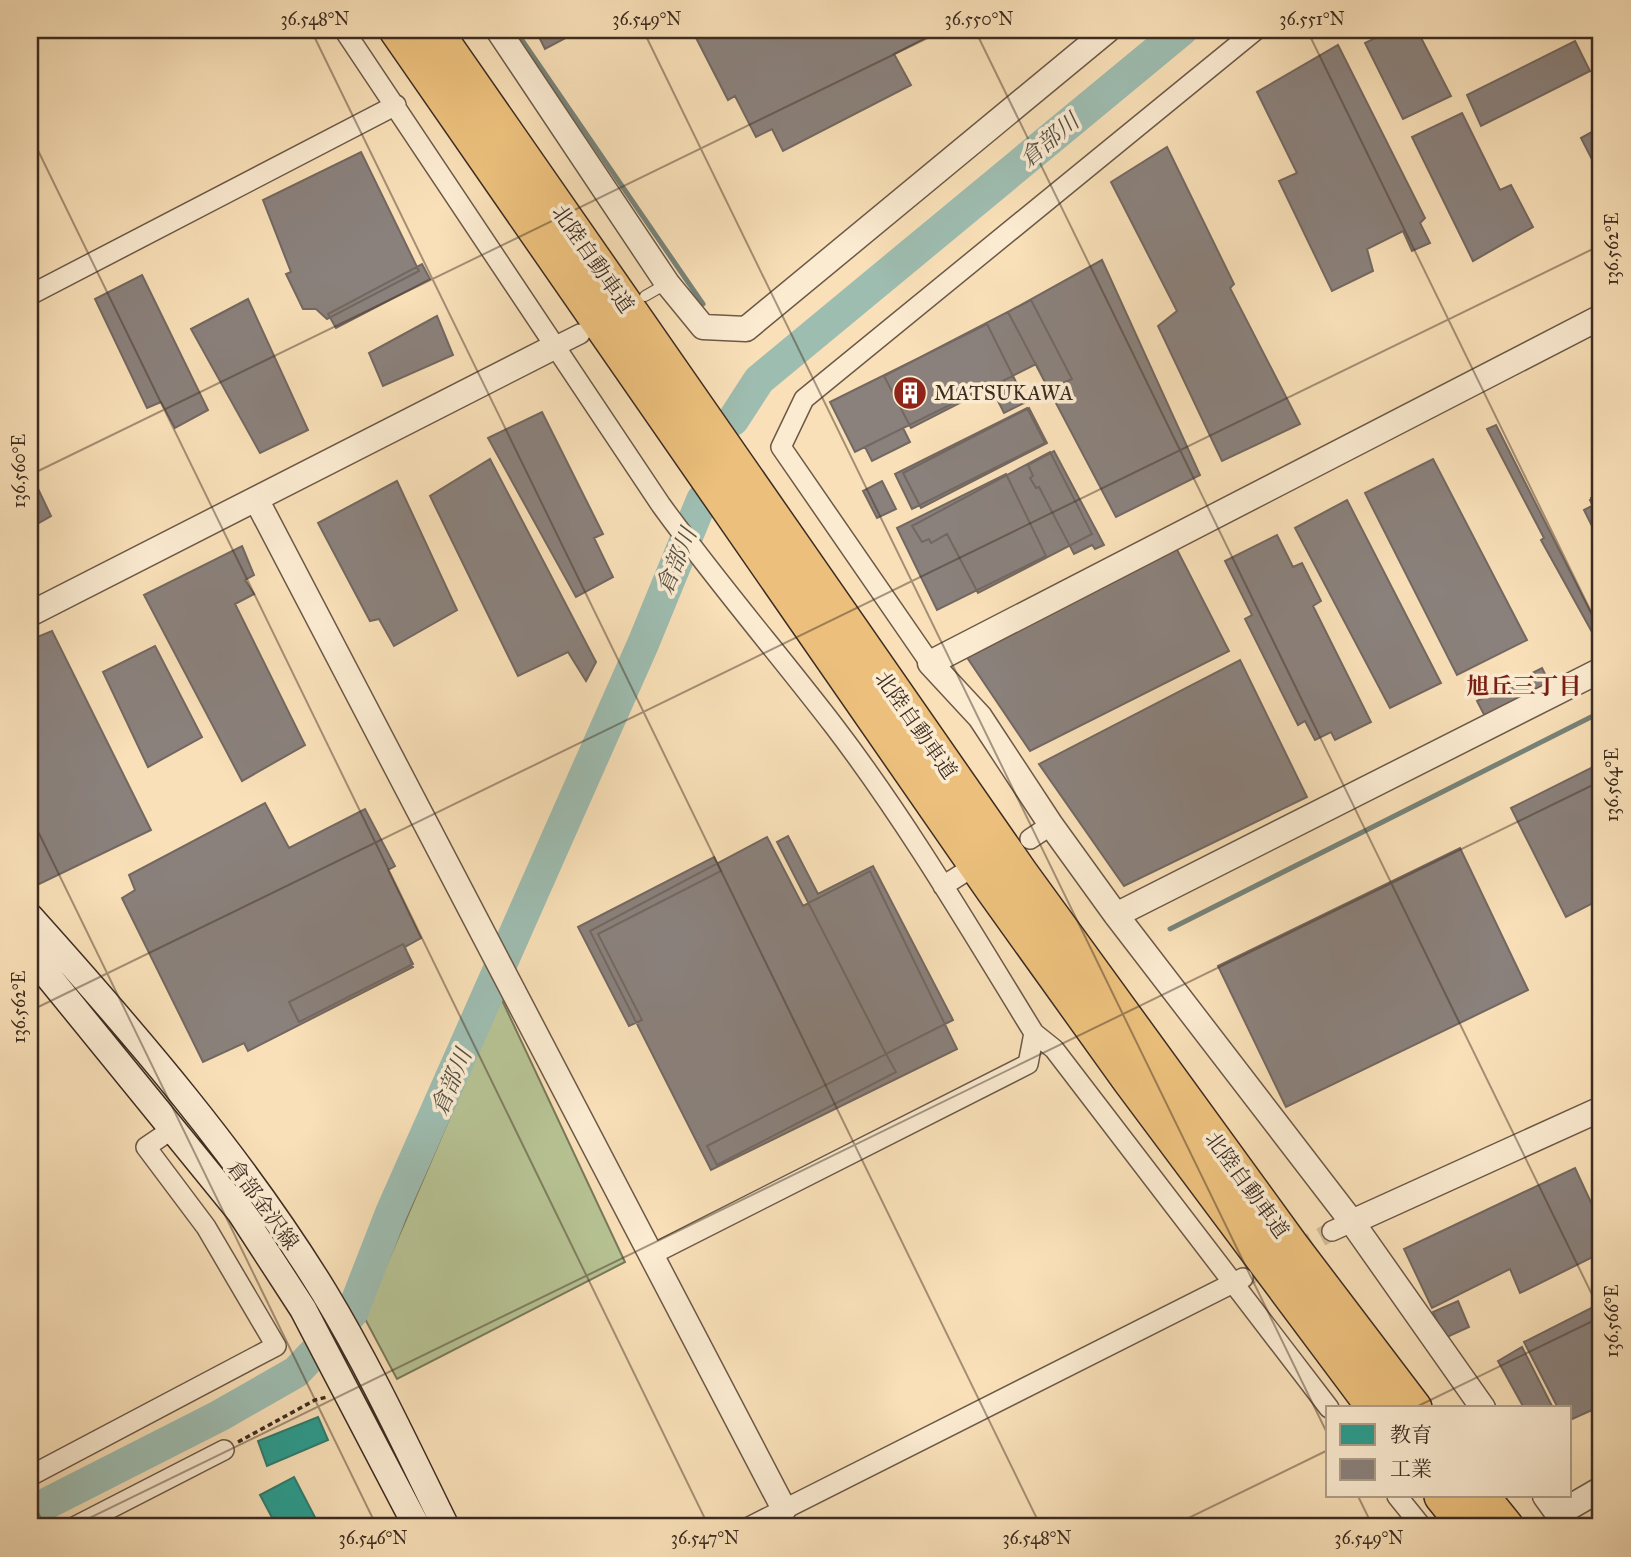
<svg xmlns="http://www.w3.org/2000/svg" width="1631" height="1557" font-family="'IM FELL Great Primer','Noto Serif JP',serif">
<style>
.green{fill:#b7c394;stroke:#7a785b;stroke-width:2}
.schools{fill:#2a9d8f;stroke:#307b6e;stroke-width:2}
.industry{fill:#8a817c;stroke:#736861;stroke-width:2}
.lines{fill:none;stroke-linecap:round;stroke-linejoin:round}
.stream{stroke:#778378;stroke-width:5}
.river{stroke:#9ebdb1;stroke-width:32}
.minor-tunnel{stroke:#d3bc9a;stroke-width:19;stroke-dasharray:19 10;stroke-linecap:butt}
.service-casing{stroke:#6c5948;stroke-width:12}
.minor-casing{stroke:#6c5948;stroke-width:22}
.tertiary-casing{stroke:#6c5948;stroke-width:27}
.secondary-casing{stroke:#3d2c22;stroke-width:29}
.motorway-casing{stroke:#3d2c22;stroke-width:38}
.path{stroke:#3d2c22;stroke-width:3.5;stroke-dasharray:5 3.5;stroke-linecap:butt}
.service{stroke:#fbebd1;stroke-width:10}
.minor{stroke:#fbebd1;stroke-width:19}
.tertiary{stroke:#fbebd1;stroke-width:24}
.secondary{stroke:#fbebd1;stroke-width:26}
.motorway{stroke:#ecc07c;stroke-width:35}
.ticks{fill:none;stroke:#3d2c22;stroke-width:2;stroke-opacity:0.45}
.labels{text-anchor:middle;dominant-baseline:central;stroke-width:7;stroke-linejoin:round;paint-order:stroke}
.street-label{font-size:21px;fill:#3d2c22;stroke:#fbebd1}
.poi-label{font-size:21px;fill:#3d2c22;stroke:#fbebd1;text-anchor:start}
.water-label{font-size:23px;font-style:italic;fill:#555046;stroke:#fbebd1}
.neighbourhood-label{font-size:23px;font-weight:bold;fill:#7a1f14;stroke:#fbebd1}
.neatline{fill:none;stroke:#3d2c22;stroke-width:2.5}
.ticks-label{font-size:18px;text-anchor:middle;fill:#3d2c22}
</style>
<rect width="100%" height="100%" fill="#f9e0b8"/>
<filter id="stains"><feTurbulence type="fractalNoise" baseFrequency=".00286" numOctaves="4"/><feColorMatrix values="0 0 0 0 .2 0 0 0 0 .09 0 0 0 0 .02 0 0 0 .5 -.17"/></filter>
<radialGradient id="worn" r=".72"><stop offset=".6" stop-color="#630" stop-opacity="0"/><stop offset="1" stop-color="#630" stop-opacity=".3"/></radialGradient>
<path class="green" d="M 501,998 L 625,1262 L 397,1379 L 364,1317 Z"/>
<path class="schools" d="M 318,1417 L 328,1440 L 267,1466 L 258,1441 Z
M 294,1477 L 320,1527 L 277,1527 L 260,1495 Z"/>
<path class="industry" d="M 571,30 L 573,34 L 545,49 L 536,31 Z
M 692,30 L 941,30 L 894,54 L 911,85 L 783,151 L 772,129 L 756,137 L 735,96 L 728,100 Z
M 1392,30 L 1417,30 L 1451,96 L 1403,119 L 1365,43 Z
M 1575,41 L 1590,71 L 1481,126 L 1467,95 Z
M 1338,45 L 1425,218 L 1420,223 L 1430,243 L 1412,251 L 1403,231 L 1367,249 L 1373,271 L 1332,291 L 1279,181 L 1297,173 L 1257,92 Z
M 1462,113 L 1500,190 L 1511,185 L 1533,227 L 1473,261 L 1412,137 Z
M 1601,127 L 1601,177 L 1581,138 Z
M 1167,147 L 1234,284 L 1230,288 L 1300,424 L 1222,461 L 1158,326 L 1177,311 L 1111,182 Z
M 361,152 L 419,271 L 327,319 L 316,309 L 303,309 L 286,274 L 291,272 L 263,200 Z
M 1102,260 L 1200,475 L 1116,517 L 1008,312 Z
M 422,264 L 430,279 L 336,328 L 328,314 Z
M 142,275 L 208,410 L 175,428 L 161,402 L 147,408 L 95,299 Z
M 248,299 L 308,430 L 260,453 L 191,329 Z
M 1031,300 L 1072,379 L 1049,390 L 1036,364 L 911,428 L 884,376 Z
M 437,316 L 453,355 L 383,386 L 369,353 Z
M 987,324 L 1026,402 L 1004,413 L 990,385 L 855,452 L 830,402 Z
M 1027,408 L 1045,443 L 912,509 L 895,474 Z
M 1029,408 L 1047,443 L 921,508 L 903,473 Z
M 542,412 L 603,534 L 594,538 L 613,577 L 576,597 L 488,438 Z
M 1496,425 L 1599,629 L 1592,632 L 1541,540 L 1544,538 L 1487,429 Z
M 903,428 L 910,442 L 872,461 L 865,447 Z
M 1054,451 L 1104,545 L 1095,549 L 1092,545 L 1074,554 L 1039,487 L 1036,488 L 1030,478 L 1033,476 L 1028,465 Z
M 1054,451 L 1104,545 L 1095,549 L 1092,545 L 1074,554 L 1039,487 L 1036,488 L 1030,478 L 1033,476 L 1028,465 Z
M 1050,452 L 1092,534 L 978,593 L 947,534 L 931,543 L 929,539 L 922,542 L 912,526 Z
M 490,459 L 596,662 L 586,681 L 568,652 L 518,676 L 430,496 Z
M 1433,459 L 1527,640 L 1457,675 L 1365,493 Z
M 30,472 L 51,516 L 30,528 Z
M 1006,474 L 1046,556 L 937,610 L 897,528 Z
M 397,481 L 457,610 L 394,646 L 379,619 L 370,621 L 318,523 Z
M 882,481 L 896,509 L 877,518 L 863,491 Z
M 1601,493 L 1601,525 L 1590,500 Z
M 1601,493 L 1601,544 L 1584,510 L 1594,505 L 1591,498 Z
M 1347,500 L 1441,683 L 1390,708 L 1295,528 Z
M 1169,534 L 1229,651 L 1030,751 L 958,644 Z
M 1277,535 L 1293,567 L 1302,563 L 1321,601 L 1313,606 L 1371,722 L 1335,740 L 1331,732 L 1315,740 L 1305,721 L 1298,725 L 1245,619 L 1252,615 L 1225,561 Z
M 242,546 L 254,575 L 245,580 L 254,594 L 235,604 L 305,745 L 242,781 L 144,595 Z
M 52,631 L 151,830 L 35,886 L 30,880 L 30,640 Z
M 155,646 L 202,737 L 148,767 L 103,672 Z
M 1240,660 L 1307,797 L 1124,886 L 1039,764 Z
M 1542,668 L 1556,696 L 1492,730 L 1477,701 Z
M 1601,763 L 1601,899 L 1566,917 L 1511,808 Z
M 265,803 L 289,848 L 365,809 L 395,866 L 388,870 L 421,938 L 405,947 L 413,967 L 248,1051 L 244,1043 L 203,1062 L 122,898 L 135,890 L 129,875 Z
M 788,836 L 818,894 L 873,866 L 953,1020 L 886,1054 L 777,842 Z
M 767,837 L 803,906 L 870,871 L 957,1049 L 711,1170 L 590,931 Z
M 1460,848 L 1528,990 L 1286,1107 L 1218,966 Z
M 714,857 L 721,871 L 598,934 L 642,1020 L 629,1026 L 578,927 Z
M 403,944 L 413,964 L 299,1022 L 289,1002 Z
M 886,1054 L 896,1072 L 717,1165 L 707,1146 Z
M 1575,1168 L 1601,1224 L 1601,1253 L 1520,1293 L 1510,1269 L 1432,1308 L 1404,1249 Z
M 1458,1301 L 1469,1327 L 1445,1338 L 1433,1312 Z
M 1595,1306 L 1601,1320 L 1601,1406 L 1570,1420 L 1570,1408 L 1558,1408 L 1524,1342 Z
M 1522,1347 L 1553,1408 L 1524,1408 L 1498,1361 Z"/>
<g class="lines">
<path class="stream" d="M 515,30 L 703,304
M 1170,929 L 1601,712"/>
<path class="river" d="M 733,420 L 759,380 L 1182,30
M 30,1512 L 219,1416 L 296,1372 L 352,1313 L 391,1213 L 643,644 L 702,500"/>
<path class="minor-tunnel" d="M 1244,1278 L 1332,1231"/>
<g class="service-casing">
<path id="service" d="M 645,296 L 666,284"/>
</g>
<g class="minor-casing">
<path id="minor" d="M 344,30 L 661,505 C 716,581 777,652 834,726 C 908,823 970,929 1034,1033 L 1054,1049 L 1329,1408
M 30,295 L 396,105
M 556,346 L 580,334
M 930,663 L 781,447 L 804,399 L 1256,30
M 1030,839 L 1051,825
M 943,886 L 965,872
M 1332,1231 L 1352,1222
M 653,1254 L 1028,1064 L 1034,1033
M 30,1476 L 276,1346 L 206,1227 L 146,1147 L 174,1128
M 1397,1496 L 1422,1527
M 74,1527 L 224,1450
M 749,1527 L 1243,1278"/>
</g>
<g class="tertiary-casing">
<path id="tertiary" d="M 498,30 L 667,283 L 703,327 L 746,329 L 1108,30
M 256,499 L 784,1509
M 30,614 L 556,346
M 1116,915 L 1601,670
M 1352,1222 L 1601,1109
M 1483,1408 L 1352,1222 L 1116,915 L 1051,825 L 980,717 L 930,663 L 1601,317
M 1545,1496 L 1558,1514 L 1601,1489"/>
</g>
<g class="secondary-casing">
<path id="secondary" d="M 30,917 C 135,1034 241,1157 324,1292 C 370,1368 407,1448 446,1527
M 30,954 L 240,1212 L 303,1309 L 417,1527"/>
</g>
<g class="motorway-casing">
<path id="motorway" d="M 397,30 L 993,889 L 1130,1080 L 1375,1408
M 434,30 L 1020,873 L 1291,1246 L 1414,1408
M 1442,1496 L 1467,1527
M 1481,1496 L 1506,1527"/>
</g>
<path class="path" d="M 238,1442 L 315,1400 L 327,1397"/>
<use href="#service" class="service"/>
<use href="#minor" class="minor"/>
<use href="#tertiary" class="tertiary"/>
<use href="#secondary" class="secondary"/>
<use href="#motorway" class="motorway"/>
</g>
<path class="ticks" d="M 311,30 L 1041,1527M 643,30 L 1328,1435M 975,30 L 1601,1313M 1307,30 L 1601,632M 30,134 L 709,1527M 30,475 L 944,30M 30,815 L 377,1527M 30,1011 L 1601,245M 1414,1408 L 1601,1317M 30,1496 L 45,1527M 1358,1496 L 1373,1527M 71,1527 L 1601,781M 1170,1527 L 1328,1450"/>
<defs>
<g id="building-disc" transform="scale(1.75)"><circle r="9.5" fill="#8f2418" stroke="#fbebd1"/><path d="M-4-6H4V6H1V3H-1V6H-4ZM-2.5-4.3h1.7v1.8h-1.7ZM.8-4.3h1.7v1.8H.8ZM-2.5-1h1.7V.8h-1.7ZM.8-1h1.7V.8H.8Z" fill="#fff"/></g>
</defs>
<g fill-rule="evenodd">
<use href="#building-disc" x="910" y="393"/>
</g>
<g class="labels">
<g class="street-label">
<text transform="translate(593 259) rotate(55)">北陸自動車道</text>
<text transform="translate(916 725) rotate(55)">北陸自動車道</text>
<text transform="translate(1247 1185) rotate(54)">北陸自動車道</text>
<text transform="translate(263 1205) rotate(54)">倉部金沢線</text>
</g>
<g class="poi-label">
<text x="934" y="393">MATSUKAWA</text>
</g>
<g class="water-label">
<text transform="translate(1049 140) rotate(-40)">倉部川</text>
<text transform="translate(676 561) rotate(-67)">倉部川</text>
<text transform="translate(451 1082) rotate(-67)">倉部川</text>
</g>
<g class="neighbourhood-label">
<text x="1524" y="686">旭丘三丁目</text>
</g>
</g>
<rect width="1631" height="1557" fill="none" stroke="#f9e0b8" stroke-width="77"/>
<rect x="1326" y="1406" width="245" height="91" fill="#fbebd1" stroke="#af9f8b" stroke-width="2"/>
<rect x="1340" y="1424" width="35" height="21" fill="#2a9d8f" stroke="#af9f8b" stroke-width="2"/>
<text x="1390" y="1442" font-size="21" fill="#3d2c22">教育</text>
<rect x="1340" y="1459" width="35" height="21" fill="#8a817c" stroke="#af9f8b" stroke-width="2"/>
<text x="1390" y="1476" font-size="21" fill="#3d2c22">工業</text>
<rect x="38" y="38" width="1554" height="1480" class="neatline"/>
<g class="ticks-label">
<text x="315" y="25">36.548°N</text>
<text x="647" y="25">36.549°N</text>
<text x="979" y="25">36.550°N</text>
<text x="1312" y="25">36.551°N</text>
<text transform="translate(1612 249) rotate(-90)" y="6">136.562°E</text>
<text transform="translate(19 471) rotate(-90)" y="6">136.560°E</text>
<text transform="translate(1612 785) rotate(-90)" y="6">136.564°E</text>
<text transform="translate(19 1007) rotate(-90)" y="6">136.562°E</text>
<text transform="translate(1612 1321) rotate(-90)" y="6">136.566°E</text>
<text x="373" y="1544">36.546°N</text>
<text x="705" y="1544">36.547°N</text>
<text x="1037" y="1544">36.548°N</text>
<text x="1369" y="1544">36.549°N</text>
</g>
<rect width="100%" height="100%" filter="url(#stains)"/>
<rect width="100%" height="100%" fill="url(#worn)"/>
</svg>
